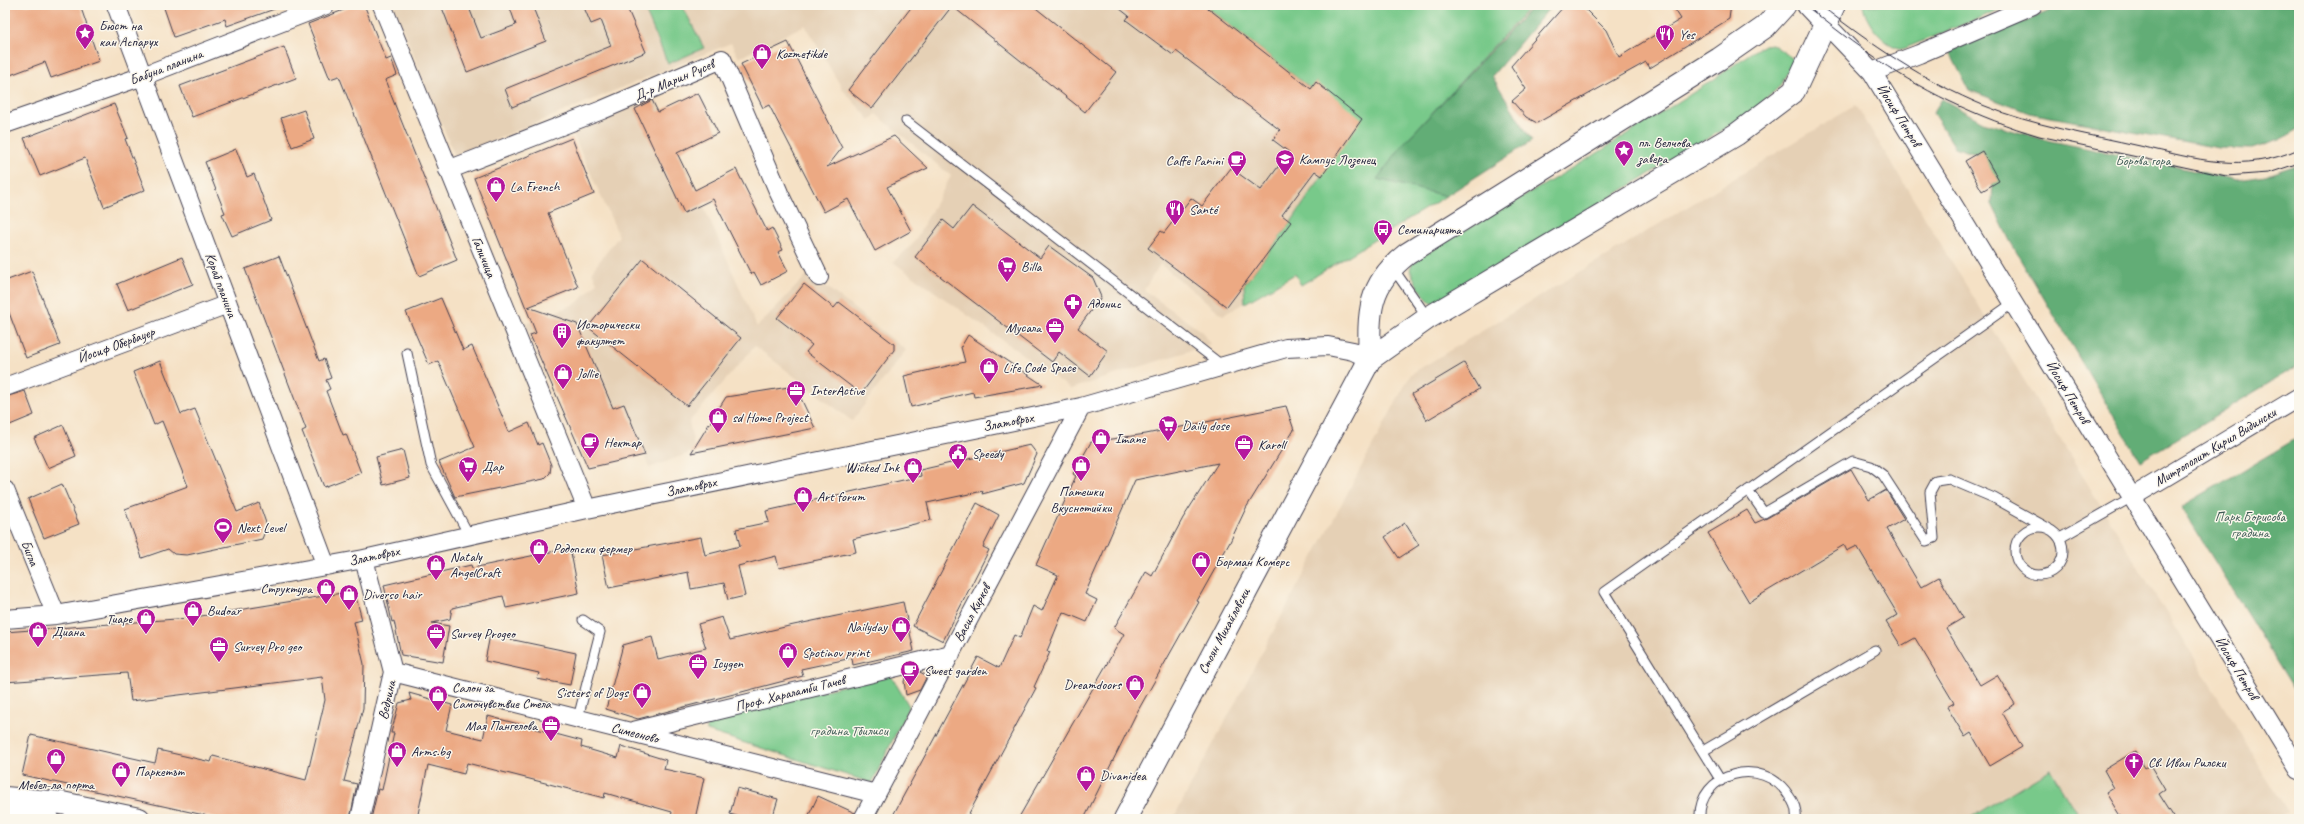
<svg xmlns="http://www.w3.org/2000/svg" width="2304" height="824" font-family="Caveat,sans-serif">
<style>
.built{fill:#e5d0b5}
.green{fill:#78c98a;stroke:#4d7662}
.forest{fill:#62ad76;stroke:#426858}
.building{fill:#eca983}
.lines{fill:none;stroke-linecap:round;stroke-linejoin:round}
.service-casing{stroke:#423f50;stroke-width:11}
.minor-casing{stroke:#423f50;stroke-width:20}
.tertiary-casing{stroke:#423f50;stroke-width:24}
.primary-casing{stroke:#423f50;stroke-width:24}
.service{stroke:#fff;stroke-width:9}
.minor{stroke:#fff;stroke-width:18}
.tertiary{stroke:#fff;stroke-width:22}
.primary{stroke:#fff;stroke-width:22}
.tram{stroke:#22223b;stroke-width:1}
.labels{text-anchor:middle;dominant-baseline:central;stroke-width:3;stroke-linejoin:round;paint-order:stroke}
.poi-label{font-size:14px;fill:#22223b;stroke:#fbf7ec;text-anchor:start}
.street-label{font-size:14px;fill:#22223b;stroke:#fbf7ec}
.park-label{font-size:14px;fill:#405c57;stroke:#fbf7ec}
</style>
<rect width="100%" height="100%" fill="#fbf7ec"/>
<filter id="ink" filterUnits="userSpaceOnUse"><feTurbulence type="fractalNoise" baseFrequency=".025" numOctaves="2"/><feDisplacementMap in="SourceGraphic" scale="8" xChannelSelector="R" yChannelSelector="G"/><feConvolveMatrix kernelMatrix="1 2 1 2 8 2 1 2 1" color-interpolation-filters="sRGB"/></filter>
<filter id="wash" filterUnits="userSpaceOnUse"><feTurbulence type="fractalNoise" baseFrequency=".012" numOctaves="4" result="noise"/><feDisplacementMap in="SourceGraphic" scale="16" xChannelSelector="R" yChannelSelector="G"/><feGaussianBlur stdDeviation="0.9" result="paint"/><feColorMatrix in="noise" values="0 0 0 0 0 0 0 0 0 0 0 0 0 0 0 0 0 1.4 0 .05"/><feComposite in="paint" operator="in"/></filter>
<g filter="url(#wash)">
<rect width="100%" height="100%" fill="#f5e1c5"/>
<path class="built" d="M 393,5 L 1551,5 L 1492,76 L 1532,141 L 1446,196 L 1301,285 L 1295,274 L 1223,315 L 1160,264 L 1144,290 L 1202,332 L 1211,344 L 1071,389 L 893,262 L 913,244 L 951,176 L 876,114 L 870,120 L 843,90 L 805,25 L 739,58 L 731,43 L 455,156 Z
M 655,97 L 757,327 L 809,273 L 906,350 L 852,421 L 755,346 L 689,422 L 695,451 L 649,468 L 625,404 L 613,408 L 594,364 L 551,382 L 526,324 L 577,303 L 597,283 L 592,271 L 619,236 L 572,132 Z
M 1856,105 L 2288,812 L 2277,819 L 1173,819 L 1411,374 Z"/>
<path class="green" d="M 643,5 L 682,5 L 704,48 L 668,64 Z
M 1210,5 L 1522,5 L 1526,11 L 1404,143 L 1446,196 L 1301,285 L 1295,274 L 1245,303 L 1244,285 L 1291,222 L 1322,176 L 1316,82 L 1311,89 L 1208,8 Z
M 1863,5 L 2011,5 L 1903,49 C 1885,47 1865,23 1863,5 Z
M 1772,44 L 1795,60 L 1779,87 L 1753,111 L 1435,304 C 1423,300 1414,280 1410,269 L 1412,264 L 1432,250 L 1588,159 L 1713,80 L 1752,52 L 1764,45 Z
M 890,674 L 909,706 L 872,783 L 707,731 L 706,720 Z
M 2050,769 L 2080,819 L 1968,819 Z"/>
<path class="forest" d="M 1534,5 L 1552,5 L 1492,76 L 1532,141 L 1446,196 L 1377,179 L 1404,143 Z
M 2065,5 L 2299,5 L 2299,129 L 2280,140 L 2252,149 L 2219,148 L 2029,113 L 1969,90 L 1949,51 Z
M 1942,99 L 1983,122 L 2042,139 L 2238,180 L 2264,176 L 2299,164 L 2299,365 L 2140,461 L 2010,241 L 1992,204 L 1993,174 L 1981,156 L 1955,147 L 1933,113 Z
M 2299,437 L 2299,697 L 2181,507 Z"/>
<g id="blocks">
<path class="building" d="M 5,5 L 80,5 L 99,61 L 51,78 L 45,62 L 5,77 Z
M 163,5 L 280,5 L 280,7 L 227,26 L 225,19 L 174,37 Z
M 356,5 L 365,7 L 386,60 L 391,58 L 397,75 L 385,80 L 457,260 L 419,276 L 339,76 L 330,79 L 308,24 Z
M 441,5 L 468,5 L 481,38 L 516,25 L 509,5 L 532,5 L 546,41 L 467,72 Z
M 583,5 L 637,5 L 628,10 L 646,52 L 512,107 L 505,89 L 611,46 L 601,20 L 591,24 Z
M 913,5 L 1032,5 L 1116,72 L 1085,112 L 952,6 L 872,109 L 848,90 Z
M 1115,5 L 1204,5 L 1311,89 L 1316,82 L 1362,119 L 1322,176 L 1315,171 L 1282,215 L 1291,222 L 1227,307 L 1148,248 L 1161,231 L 1164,233 L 1191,198 L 1202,206 L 1231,168 L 1261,190 L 1289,152 L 1273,140 L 1280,130 L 1176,51 L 1173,55 L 1126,20 L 1129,16 Z
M 1565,5 L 1581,5 L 1606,30 L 1619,57 L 1681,19 L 1672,5 L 1731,5 L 1729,19 L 1650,68 L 1646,62 L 1537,123 L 1526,117 L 1512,101 L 1526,89 L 1511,66 Z
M 788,42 L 842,148 L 827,167 L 894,136 L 928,168 L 887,187 L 911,231 L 875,251 L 848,199 L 824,212 L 769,105 L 763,108 L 741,64 Z
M 284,47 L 296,78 L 192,117 L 180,86 Z
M 698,93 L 718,133 L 677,153 L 695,190 L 736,169 L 767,231 L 772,228 L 783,250 L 778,252 L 788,271 L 761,285 L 754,272 L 751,274 L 713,199 L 684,213 L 635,109 L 652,100 L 658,112 Z
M 114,104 L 128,138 L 125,139 L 145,190 L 104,207 L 85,158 L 40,176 L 24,138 Z
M 304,110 L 314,139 L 292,147 L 281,118 Z
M 572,138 L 594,194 L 548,213 L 578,287 L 528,307 L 577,324 L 613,408 L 624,404 L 645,455 L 588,468 L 530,335 L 536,333 L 474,178 Z
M 236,149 L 247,177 L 254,174 L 271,220 L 232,236 L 222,214 L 225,213 L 205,162 Z
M 1982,151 L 1999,181 L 1982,191 L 1965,161 Z
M 972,206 L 1040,258 L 1049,246 L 1093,278 L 1101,297 L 1078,328 L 1108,351 L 1090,376 L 1059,352 L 1052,362 L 915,257 L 943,220 L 954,229 Z
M 279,256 L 319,361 L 324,359 L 331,378 L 326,380 L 330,389 L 326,391 L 343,435 L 346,434 L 361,473 L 324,487 L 302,431 L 306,429 L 245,269 Z
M 182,257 L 193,284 L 128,310 L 117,284 Z
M 643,259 L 741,338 L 687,406 L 588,327 Z
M 32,271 L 60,345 L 26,358 L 5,302 L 5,281 Z
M 804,284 L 834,308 L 839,302 L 894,344 L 894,350 L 861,394 L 806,352 L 812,345 L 777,318 Z
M 441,298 L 463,350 L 472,346 L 509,432 L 529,423 L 538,445 L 542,443 L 551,465 L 550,473 L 544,479 L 455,497 L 439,462 L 475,447 L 438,361 L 429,365 L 406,312 Z
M 968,335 L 1043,385 L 974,397 L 973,392 L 911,407 L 904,376 L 965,362 L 961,347 Z
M 160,361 L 181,414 L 195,409 L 237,512 L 259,503 L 267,526 L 262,539 L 187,555 L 174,554 L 168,549 L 142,558 L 125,509 L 188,486 L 162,421 L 154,425 L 133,372 Z
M 1464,363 L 1479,389 L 1427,420 L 1412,394 Z
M 795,386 L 815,428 L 691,453 L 726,397 Z
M 25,391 L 34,415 L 5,427 L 5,397 Z
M 1286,406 L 1294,430 L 1246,508 L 1230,542 L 1197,601 L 1199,602 L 1136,714 L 1084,819 L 1018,819 L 1124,634 L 1114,628 L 1146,572 L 1152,576 L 1183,518 L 1218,463 L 1135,480 L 1085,594 L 1097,600 L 1087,622 L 1063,612 L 1047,651 L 1050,652 L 1034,687 L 1036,688 L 966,819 L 891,819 L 978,657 L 999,668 L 1014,635 L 1020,638 L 1033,606 L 1042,611 L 1058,575 L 1036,565 L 1076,476 L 1073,474 L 1091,442 L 1146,434 Z
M 63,425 L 76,456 L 48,468 L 34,438 Z
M 1030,445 L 1037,454 L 1024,483 L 982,494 L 983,491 L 927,503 L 931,520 L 853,539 L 856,552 L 779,568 L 776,556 L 738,566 L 745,596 L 728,600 L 724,583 L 691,589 L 688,572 L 609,588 L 602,555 L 701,537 L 705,555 L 740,546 L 736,529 L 769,522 L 766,511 L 921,476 L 920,470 Z
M 403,450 L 410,478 L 383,485 L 376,457 Z
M 1851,469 L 1869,500 L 1886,490 L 1904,519 L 1887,529 L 1921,587 L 1939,577 L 1963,618 L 1946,628 L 1980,685 L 1997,675 L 2015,704 L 2002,712 L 2022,747 L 1990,766 L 1971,733 L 1965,737 L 1947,707 L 1954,703 L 1915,638 L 1901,646 L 1886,622 L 1898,615 L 1857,546 L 1847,551 L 1844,545 L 1749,602 L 1708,533 L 1747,510 L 1755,523 L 1767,518 Z
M 62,484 L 79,524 L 44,538 L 28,499 Z
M 977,503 L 999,515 L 983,547 L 989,550 L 943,641 L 913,626 Z
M 1405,523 L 1419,545 L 1399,558 L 1385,537 Z
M 570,548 L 579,593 L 506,608 L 503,596 L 452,608 L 450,619 L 432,623 L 449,626 L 443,662 L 401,655 L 394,621 L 392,622 L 384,585 L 471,565 L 472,568 Z
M 348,592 L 356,597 L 362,620 L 354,622 L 364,664 L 363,708 L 344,781 L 357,784 L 350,819 L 222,819 L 22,775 L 31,735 L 155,763 L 158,750 L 211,762 L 213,756 L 306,780 L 325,700 L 322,677 L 131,701 L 127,673 L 5,682 L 5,632 L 189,618 Z
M 903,602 L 914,651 L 853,665 L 852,658 L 801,669 L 803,676 L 638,719 L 606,709 L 623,645 L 652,637 L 658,659 L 706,648 L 698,624 L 722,617 L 730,640 L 789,626 Z
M 490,635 L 576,653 L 570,685 L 537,679 L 539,673 L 485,661 Z
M 920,672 L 927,676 L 920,690 L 906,695 L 904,681 L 907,676 Z
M 409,693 L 452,705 L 446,730 L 483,739 L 488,716 L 582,741 L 581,747 L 618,758 L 621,746 L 666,760 L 664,769 L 704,778 L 695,819 L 671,817 L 672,812 L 605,793 L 604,798 L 467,763 L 464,774 L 428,765 L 417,819 L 371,819 L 378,789 L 382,790 L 394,733 L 391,733 L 399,703 L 411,700 Z
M 2135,751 L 2145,768 L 2150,765 L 2165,790 L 2159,794 L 2175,819 L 2122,819 L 2106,793 L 2114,788 L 2104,770 Z
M 737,788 L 778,799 L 772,819 L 746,819 L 730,814 Z
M 818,796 L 855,813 L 853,819 L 807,819 Z"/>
</g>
</g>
<g filter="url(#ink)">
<use href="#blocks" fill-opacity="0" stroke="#423f50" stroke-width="1"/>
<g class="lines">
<g class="service-casing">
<path id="service" d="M 906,121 L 1223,366
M 1392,267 L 1428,318
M 407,353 L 431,465 L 469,535
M 1748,490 L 1764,513 L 1853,461 L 1871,466 L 1883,475 L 1926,541 L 1934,538 L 1930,492 L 1936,481 L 1949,479 L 1994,498 L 2048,528
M2015 551a24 24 0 1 1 48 0a24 24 0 1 1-48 0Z
M 2060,538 L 2132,497
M 578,718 L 600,632 L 583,620
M 1703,751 L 1875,650
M 1721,781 L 1604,592 L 2013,303
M 1700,819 C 1697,773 1763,754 1789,796 C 1794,802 1797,811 1796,819"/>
</g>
<g class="minor-casing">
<path id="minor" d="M 116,5 L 326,566
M 382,5 L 587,509
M 1825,23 L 1872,72 L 2299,770
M 1872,72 L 1919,54 L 2033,5
M 5,124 L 143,76 L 326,5
M 448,170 L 602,110 L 722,59 L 779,193 L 819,277
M 5,387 L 228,304
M 5,490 L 56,615
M 2132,497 L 2299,397
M 5,619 L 56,615 L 364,559 L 587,509 L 1081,407 L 1286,348 L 1328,346 L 1353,351 L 1370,359
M 393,672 L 876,794
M 633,731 L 951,654
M 360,819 L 393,672 L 364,559
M 863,819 L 1081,407"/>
</g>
<g class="tertiary-casing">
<path id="tertiary" d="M 1808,5 L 1825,23
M 1370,359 C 1368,313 1368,284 1407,254 L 1719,59 L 1765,27 L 1785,5
M 1125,819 L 1370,359 L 1428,318 L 1737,134 L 1794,91 L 1834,5"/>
</g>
<g class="primary-casing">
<path id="primary" d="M 5,798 L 62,803 L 139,819
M 9,809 L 48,819"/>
</g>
<use href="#service" class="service"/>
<use href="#minor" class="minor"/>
<use href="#tertiary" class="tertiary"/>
<use href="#primary" class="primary"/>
<path class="tram" d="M 1805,5 C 1826,21 1846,38 1868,53 C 1919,90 1979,118 2039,136 L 2226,176 L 2269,173 L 2299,163
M 1820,5 C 1872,45 1924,81 1985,106 C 2034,126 2088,134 2140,146 C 2197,159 2242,174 2299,149"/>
</g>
</g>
<defs>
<g id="sight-pin" transform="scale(1)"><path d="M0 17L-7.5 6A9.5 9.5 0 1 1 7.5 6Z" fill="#b5179e" stroke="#fbf7ec"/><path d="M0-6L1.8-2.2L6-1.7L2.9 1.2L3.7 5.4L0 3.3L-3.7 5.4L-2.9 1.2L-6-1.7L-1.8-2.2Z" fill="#fff"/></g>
<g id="restaurant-pin" transform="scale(1)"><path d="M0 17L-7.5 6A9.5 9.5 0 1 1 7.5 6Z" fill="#b5179e" stroke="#fbf7ec"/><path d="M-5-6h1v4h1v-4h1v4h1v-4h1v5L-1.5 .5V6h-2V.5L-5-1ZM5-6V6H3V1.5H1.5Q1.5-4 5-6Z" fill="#fff"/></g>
<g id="shop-pin" transform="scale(1)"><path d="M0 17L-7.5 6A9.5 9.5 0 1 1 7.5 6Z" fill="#b5179e" stroke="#fbf7ec"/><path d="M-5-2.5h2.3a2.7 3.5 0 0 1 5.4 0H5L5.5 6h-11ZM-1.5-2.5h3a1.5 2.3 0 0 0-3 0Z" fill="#fff"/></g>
<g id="university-pin" transform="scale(1)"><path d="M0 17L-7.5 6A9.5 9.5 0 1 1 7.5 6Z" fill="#b5179e" stroke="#fbf7ec"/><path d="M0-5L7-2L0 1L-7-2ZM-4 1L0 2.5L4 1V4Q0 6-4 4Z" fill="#fff"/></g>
<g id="cafe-pin" transform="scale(1)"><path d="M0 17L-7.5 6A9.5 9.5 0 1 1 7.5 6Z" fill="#b5179e" stroke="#fbf7ec"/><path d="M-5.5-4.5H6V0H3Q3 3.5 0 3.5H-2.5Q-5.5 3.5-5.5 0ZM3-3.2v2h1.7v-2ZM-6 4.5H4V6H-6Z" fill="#fff"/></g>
<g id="bus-pin" transform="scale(1)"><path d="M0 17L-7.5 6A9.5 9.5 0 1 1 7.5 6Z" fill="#b5179e" stroke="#fbf7ec"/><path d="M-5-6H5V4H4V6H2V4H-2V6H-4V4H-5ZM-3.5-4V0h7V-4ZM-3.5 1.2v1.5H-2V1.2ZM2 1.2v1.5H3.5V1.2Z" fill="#fff"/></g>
<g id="supermarket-pin" transform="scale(1)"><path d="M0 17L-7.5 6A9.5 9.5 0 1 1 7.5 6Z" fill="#b5179e" stroke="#fbf7ec"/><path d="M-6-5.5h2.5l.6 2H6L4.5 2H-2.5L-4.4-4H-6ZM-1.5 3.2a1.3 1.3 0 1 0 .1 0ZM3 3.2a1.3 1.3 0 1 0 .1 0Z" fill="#fff"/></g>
<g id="pharmacy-pin" transform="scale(1)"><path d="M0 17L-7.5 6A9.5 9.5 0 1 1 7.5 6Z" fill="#b5179e" stroke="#fbf7ec"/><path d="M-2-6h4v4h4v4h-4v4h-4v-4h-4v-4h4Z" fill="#fff"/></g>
<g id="office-pin" transform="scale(1)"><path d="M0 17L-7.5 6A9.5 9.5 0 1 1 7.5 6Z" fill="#b5179e" stroke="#fbf7ec"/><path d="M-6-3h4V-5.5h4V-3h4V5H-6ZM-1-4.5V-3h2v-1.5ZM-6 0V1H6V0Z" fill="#fff"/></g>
<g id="building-pin" transform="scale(1)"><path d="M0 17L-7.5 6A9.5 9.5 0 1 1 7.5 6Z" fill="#b5179e" stroke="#fbf7ec"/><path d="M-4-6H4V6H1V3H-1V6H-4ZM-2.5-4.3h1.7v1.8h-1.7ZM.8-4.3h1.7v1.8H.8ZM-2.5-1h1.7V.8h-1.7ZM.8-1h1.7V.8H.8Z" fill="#fff"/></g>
<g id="civic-pin" transform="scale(1)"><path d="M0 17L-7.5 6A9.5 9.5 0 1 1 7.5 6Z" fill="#b5179e" stroke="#fbf7ec"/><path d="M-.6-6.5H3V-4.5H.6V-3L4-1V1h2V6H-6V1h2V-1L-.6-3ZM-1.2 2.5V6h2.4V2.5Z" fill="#fff"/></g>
<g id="stadium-pin" transform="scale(1)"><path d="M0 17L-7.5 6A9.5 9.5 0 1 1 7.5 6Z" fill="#b5179e" stroke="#fbf7ec"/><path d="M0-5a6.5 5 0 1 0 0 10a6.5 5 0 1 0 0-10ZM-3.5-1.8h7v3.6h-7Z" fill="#fff"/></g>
<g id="church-pin" transform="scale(1)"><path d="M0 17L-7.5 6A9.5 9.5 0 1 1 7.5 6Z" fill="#b5179e" stroke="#fbf7ec"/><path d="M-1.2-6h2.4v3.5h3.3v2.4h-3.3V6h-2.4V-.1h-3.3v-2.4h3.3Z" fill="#fff"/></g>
</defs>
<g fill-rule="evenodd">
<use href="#sight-pin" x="85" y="33"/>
<use href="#restaurant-pin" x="1665" y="34"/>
<use href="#shop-pin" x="762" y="53"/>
<use href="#sight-pin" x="1624" y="150"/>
<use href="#university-pin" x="1285" y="159"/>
<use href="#cafe-pin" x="1237" y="160"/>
<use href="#shop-pin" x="496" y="186"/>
<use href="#restaurant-pin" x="1175" y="209"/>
<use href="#bus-pin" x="1383" y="229"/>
<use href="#supermarket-pin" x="1007" y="266"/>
<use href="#pharmacy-pin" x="1073" y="303"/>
<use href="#office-pin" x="1055" y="327"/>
<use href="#building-pin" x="562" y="332"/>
<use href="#shop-pin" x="989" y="367"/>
<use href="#shop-pin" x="563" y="373"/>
<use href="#office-pin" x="796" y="390"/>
<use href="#shop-pin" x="718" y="417"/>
<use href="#supermarket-pin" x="1168" y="425"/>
<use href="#shop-pin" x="1101" y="438"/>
<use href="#cafe-pin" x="590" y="442"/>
<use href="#office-pin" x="1244" y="444"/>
<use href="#civic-pin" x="958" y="453"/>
<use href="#shop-pin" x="1081" y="465"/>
<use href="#supermarket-pin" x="468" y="466"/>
<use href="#shop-pin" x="913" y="467"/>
<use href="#shop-pin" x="803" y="496"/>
<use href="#stadium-pin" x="223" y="527"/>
<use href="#shop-pin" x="539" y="548"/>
<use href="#shop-pin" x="1201" y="561"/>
<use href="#shop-pin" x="436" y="564"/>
<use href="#shop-pin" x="326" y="588"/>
<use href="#shop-pin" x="349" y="594"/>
<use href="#shop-pin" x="193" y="610"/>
<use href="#shop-pin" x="146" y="618"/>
<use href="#shop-pin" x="901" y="626"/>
<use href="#shop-pin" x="38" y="631"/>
<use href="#office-pin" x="436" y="633"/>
<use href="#office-pin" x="219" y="646"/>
<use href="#shop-pin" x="788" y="652"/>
<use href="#office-pin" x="698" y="663"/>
<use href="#cafe-pin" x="910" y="670"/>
<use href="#shop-pin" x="1135" y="684"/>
<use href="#shop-pin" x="642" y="692"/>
<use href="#shop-pin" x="438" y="695"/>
<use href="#office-pin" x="551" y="725"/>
<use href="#shop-pin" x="397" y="751"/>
<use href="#shop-pin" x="56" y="758"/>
<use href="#church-pin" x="2134" y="762"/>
<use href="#shop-pin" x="121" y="771"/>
<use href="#shop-pin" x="1086" y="775"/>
</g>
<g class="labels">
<g class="poi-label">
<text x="99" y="25">Бюст на<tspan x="99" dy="16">кан Аспарух</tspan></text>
<text x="1679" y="34">Yes</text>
<text x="776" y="53">Kozmetikde</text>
<text x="1638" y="142">пл. Велчова<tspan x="1638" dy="16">завера</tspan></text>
<text x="1299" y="159">Кампус Лозенец</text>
<text x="1223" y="160" text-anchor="end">Caffe Panini</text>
<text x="510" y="186">La French</text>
<text x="1189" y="209">Santé</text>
<text x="1397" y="229">Семинарията</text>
<text x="1021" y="266">Billa</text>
<text x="1087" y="303">Адонис</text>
<text x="576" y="324">Исторически<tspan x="576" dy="16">факултет</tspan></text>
<text x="1041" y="327" text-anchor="end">Мусала</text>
<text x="1003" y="367">Life Code Space</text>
<text x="577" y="373">Jollie</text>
<text x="810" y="390">InterActive</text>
<text x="732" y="417">sd Home Project</text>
<text x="1182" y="425">Daily dose</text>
<text x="1115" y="438">Imane</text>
<text x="604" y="442">Нектар</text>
<text x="1258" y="444">Karoll</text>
<text x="972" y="453">Speedy</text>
<text x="482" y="466">Дар</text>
<text x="899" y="467" text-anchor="end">Wicked Ink</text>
<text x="1081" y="491" text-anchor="middle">Патешки<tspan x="1081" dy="16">Вкуснотийки</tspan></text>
<text x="817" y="496">Art forum</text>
<text x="237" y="527">Next Level</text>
<text x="553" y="548">Родопски фермер</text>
<text x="450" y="556">Nataly<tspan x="450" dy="16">AngelCraft</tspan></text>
<text x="1215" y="561">Борман Комерс</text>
<text x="312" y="588" text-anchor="end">Структура</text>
<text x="363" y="594">Diverso hair</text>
<text x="207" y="610">Budoar</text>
<text x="132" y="618" text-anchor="end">Тиаре</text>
<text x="887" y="626" text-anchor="end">Nailyday</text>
<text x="52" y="631">Диана</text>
<text x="450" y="633">Survey Progeo</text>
<text x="233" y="646">Survey Pro geo</text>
<text x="802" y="652">Spotinov print</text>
<text x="712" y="663">Icygen</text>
<text x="924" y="670">Sweet garden</text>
<text x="1121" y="684" text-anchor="end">Dreamdoors</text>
<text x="452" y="687">Салон за<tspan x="452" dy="16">Самочувствие Стела</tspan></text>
<text x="628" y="692" text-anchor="end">Sisters of Dogs</text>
<text x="537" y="725" text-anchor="end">Мая Пангелова</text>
<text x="411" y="751">Arms.bg</text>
<text x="2148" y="762">Св. Иван Рилски</text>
<text x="135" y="771">Паркетът</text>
<text x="1100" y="775">Divanidea</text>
<text x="56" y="784" text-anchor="middle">Мебел-ла порта</text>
</g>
<g class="street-label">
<text transform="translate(166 67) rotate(-21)">Бабуна планина</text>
<text transform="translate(674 80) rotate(-23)">Д-р Марин Русев</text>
<text transform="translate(1899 115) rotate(58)">Йосиф Петров</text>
<text transform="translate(484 257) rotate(68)">Галичица</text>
<text transform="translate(221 285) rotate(70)">Кораб планина</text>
<text transform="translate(116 345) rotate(-20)">Йосиф Обербауер</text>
<text transform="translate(2068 392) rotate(59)">Йосиф Петров</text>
<text transform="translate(1008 422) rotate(-11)">Златовръх</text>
<text transform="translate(2215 447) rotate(-31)">Митрополит Кирил Видински</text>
<text transform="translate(691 487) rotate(-12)">Златовръх</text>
<text transform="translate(30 553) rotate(68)">Бигла</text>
<text transform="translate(374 556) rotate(-12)">Златовръх</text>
<text transform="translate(972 613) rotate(-62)">Васил Кирков</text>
<text transform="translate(1224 631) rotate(-62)">Стоян Михайловски</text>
<text transform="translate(2237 668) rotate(59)">Йосиф Петров</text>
<text transform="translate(790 693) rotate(-14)">Проф. Хараламби Тачев</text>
<text transform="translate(387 700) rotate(-77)">Ведрина</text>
<text transform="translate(635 733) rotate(14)">Симеоново</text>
</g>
<g class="park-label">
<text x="2143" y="160">Борова гора</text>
<text x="2250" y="516">Парк Борисова<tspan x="2250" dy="16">градина</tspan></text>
<text x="849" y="730">градина Тбилиси</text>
</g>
</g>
<rect width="2304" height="824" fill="none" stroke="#fbf7ec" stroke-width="20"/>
</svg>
